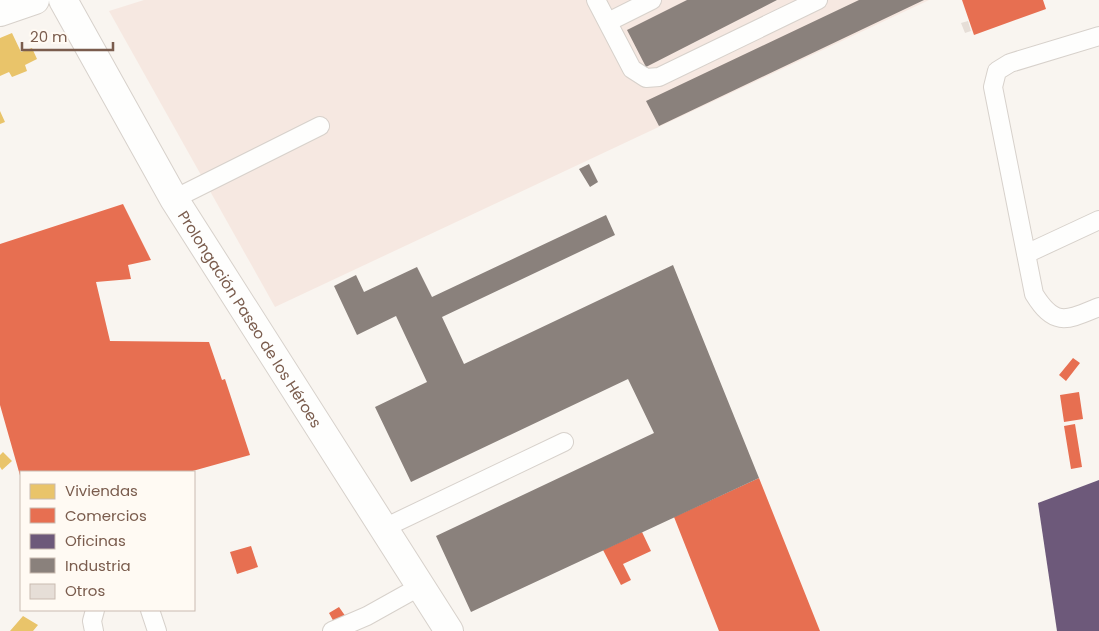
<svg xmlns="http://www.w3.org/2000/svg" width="1099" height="631" font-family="Poppins,sans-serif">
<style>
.commercial{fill:#f6e8e1}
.homes{fill:#e9c46a}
.shops{fill:#e76f51}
.offices{fill:#6d597a}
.industry{fill:#8a817c}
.building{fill:#e6ded7}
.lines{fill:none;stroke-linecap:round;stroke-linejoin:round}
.service-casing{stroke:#d7d1cb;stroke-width:20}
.minor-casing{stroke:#d7d1cb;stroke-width:30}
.tertiary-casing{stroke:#d7d1cb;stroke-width:30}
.service{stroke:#fefefd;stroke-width:18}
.minor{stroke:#fefefd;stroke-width:28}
.tertiary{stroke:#fefefd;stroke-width:28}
.labels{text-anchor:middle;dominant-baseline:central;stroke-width:5;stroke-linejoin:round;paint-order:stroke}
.street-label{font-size:15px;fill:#7a5c4d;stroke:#fffaf3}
</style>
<rect width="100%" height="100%" fill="#f9f5f0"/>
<path class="commercial" d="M 144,0 L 929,0 L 275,307 L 109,11 Z"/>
<path class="homes" d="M 12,33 L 21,52 L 32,48 L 37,59 L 25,65 L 27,71 L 12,77 L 9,72 L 0,76 L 0,38 Z
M 0,111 L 5,122 L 0,124 Z
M 3,452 L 12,461 L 2,470 L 0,467 L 0,455 Z
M 23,616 L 38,625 L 33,631 L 10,631 Z"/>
<path class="shops" d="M 962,0 L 1043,0 L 1046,9 L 974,35 Z
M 123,204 L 151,260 L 128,265 L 131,279 L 96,282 L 110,341 L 209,342 L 222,380 L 225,379 L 250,455 L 189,472 L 21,472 L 21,479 L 0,405 L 0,244 Z
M 1073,358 L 1080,363 L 1066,381 L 1059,375 Z
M 1079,392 L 1083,419 L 1064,422 L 1060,395 Z
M 1075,424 L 1082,467 L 1071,469 L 1064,426 Z
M 759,478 L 820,631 L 719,631 L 674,517 Z
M 642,532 L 651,551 L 623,564 L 631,580 L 621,585 L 603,550 Z
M 251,546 L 258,567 L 237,574 L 230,552 Z
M 339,607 L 346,617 L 335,624 L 329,613 Z"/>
<path class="offices" d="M 1099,480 L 1099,631 L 1057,631 L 1038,503 Z"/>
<path class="industry" d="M 687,0 L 777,0 L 646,67 L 627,30 Z
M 859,0 L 924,0 L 659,126 L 646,101 Z
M 589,164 L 598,182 L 590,187 L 579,169 Z
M 606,215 L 615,235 L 442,317 L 464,364 L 673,265 L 759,478 L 471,612 L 436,536 L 654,433 L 628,379 L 411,482 L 375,407 L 427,382 L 396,316 L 357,335 L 334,286 L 356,275 L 364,292 L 417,267 L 432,297 Z"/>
<path class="building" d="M 968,21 L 971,31 L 965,33 L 961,23 Z"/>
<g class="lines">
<g class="service-casing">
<path id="service" d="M 596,0 L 632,69 L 646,78 L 659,77 L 818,0
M 608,22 L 652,0
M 1099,36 L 1010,63 L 997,71 L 993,87 L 1034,294 C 1055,328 1067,320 1099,307
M 174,199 L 320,126
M 1026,254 L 1099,220
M 382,529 L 564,442
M 150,610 L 157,631
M 94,631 L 92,621 L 95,610
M 332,631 L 367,616 L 419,587"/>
</g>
<g class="minor-casing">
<path id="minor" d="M 0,12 L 35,0"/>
</g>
<g class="tertiary-casing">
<g id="tertiary">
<path id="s1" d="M 63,0 L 174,199 L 449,631"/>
</g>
</g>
<use href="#service" class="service"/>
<use href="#minor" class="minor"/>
<use href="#tertiary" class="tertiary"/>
</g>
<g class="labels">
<g class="street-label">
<text stroke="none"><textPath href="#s1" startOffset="370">Prolongación Paseo de los Héroes</textPath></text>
</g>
</g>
<rect x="20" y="471" width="175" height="140" fill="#fffaf3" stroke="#cabbb1"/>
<rect x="30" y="484" width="25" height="15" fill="#e9c46a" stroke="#cabbb1"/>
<text x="65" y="496" font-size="15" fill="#7a5c4d">Viviendas</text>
<rect x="30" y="508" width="25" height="15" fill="#e76f51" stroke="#cabbb1"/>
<text x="65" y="521" font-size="15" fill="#7a5c4d">Comercios</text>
<rect x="30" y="534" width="25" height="15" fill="#6d597a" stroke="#cabbb1"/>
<text x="65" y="546" font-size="15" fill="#7a5c4d">Oficinas</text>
<rect x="30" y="558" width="25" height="15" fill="#8a817c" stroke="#cabbb1"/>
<text x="65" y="571" font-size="15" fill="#7a5c4d">Industria</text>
<rect x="30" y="584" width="25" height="15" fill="#e6ded7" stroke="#cabbb1"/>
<text x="65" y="596" font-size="15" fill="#7a5c4d">Otros</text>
<path d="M22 42v8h91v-8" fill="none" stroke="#7a5c4d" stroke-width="2.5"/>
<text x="30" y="42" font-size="15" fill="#7a5c4d" stroke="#fffaf3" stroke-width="4" paint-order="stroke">20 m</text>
</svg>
